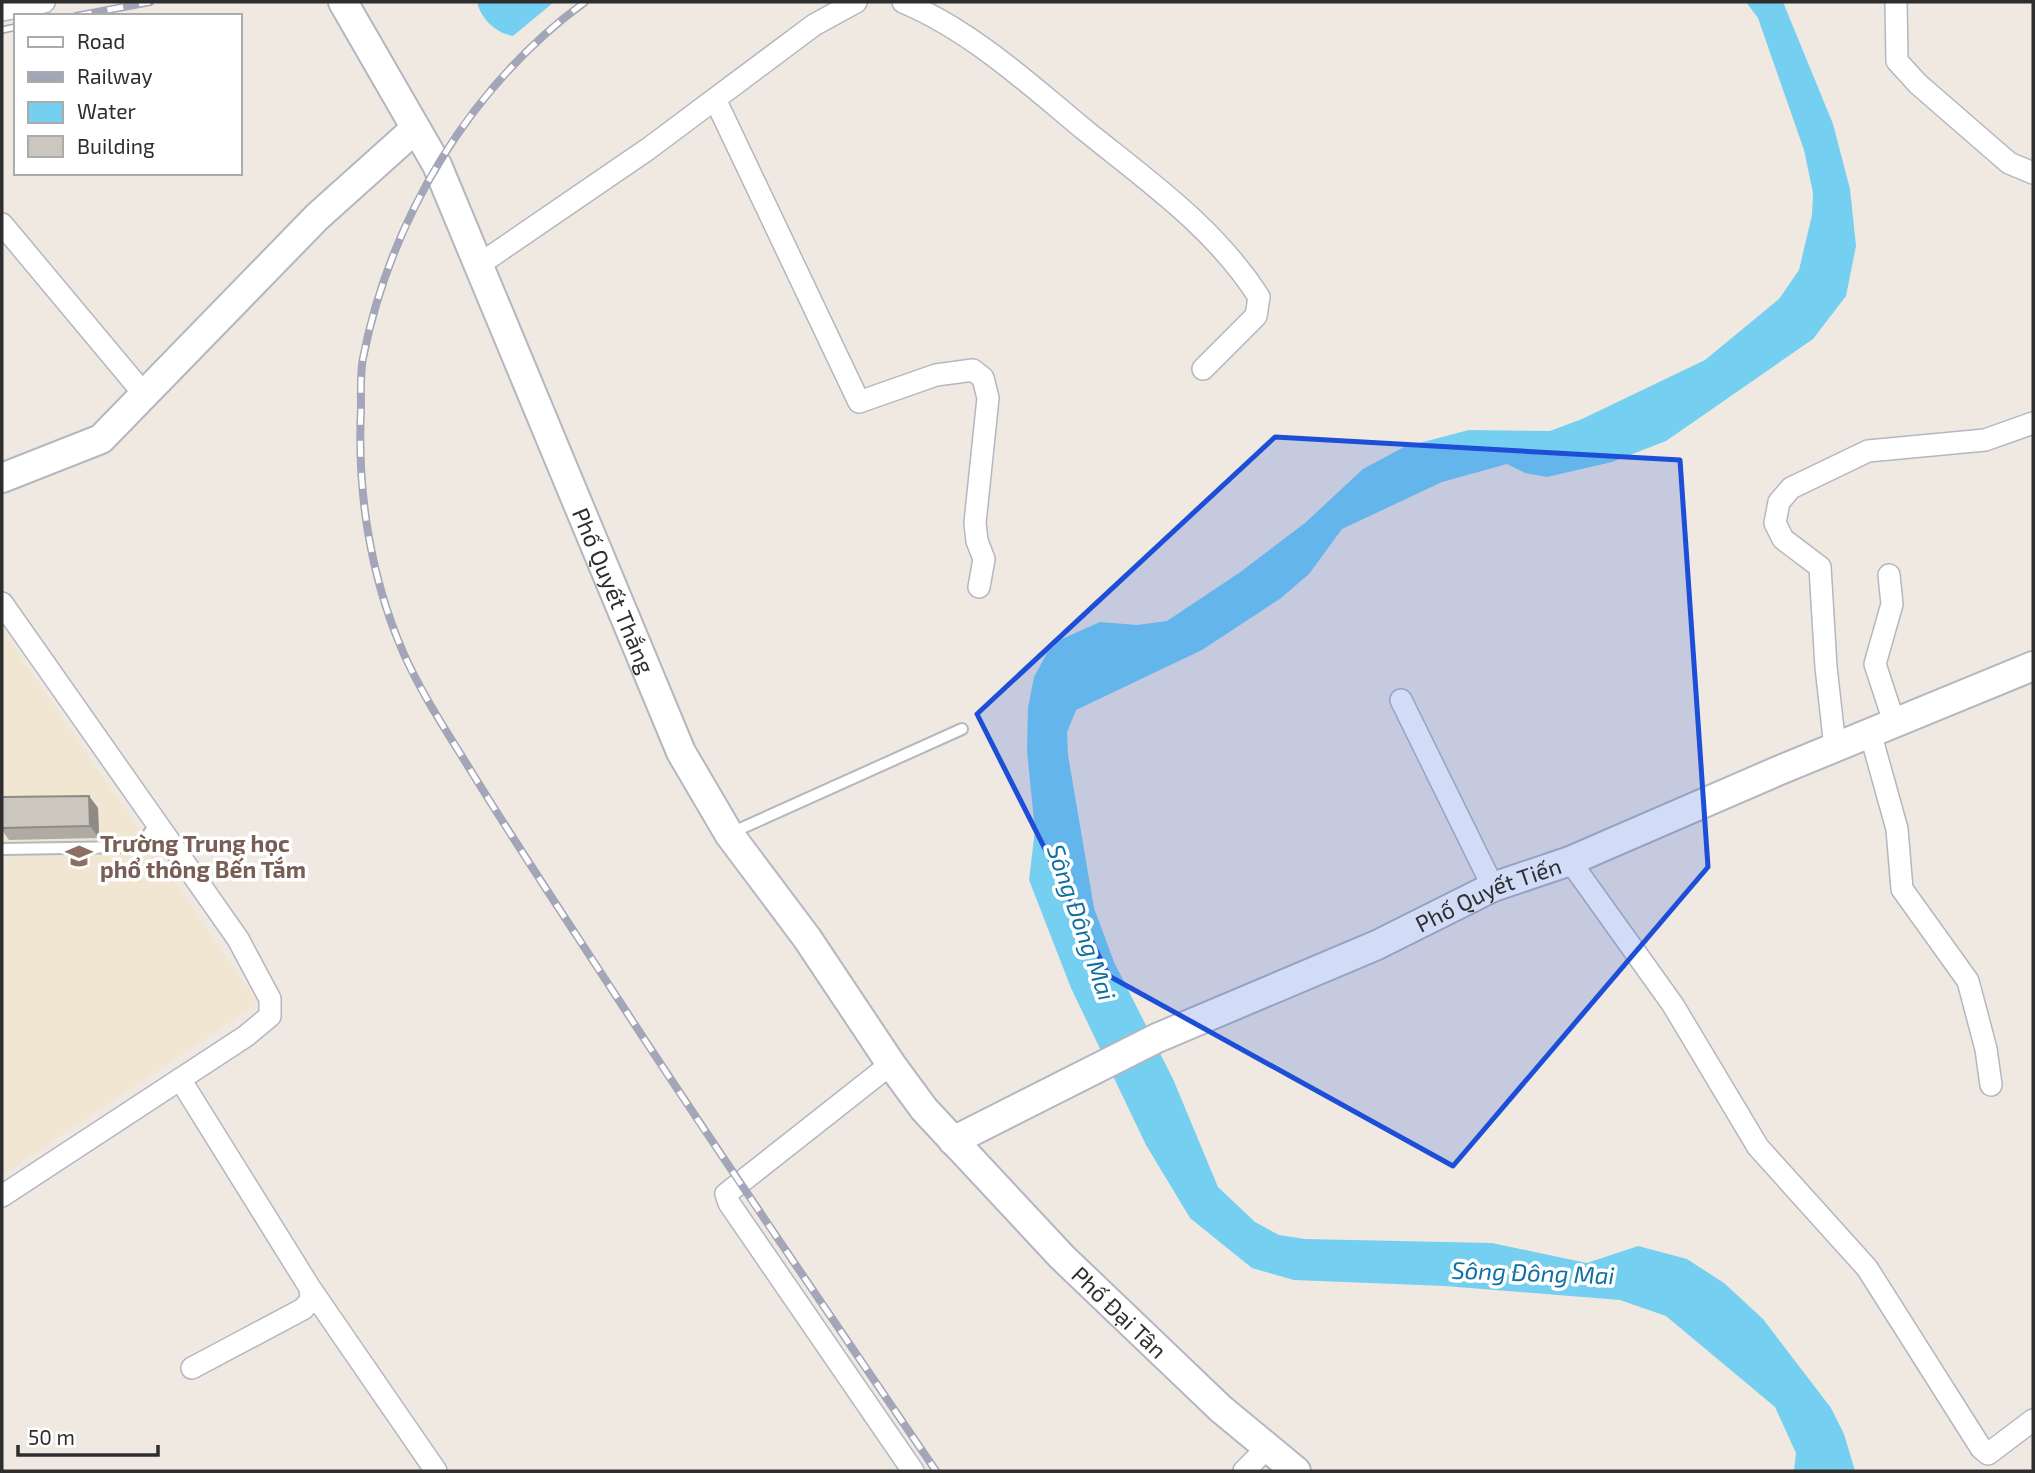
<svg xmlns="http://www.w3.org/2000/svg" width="2035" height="1473" font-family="'Exo 2',sans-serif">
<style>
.education{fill:#f0e6d1}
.water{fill:#75cff0}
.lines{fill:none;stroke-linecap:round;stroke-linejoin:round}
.lane-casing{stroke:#b4b7c1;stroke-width:14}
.street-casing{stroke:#b4b7c1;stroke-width:24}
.secondary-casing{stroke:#b4b7c1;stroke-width:32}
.lane{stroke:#fff;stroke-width:10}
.street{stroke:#fff;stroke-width:21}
.secondary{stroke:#fff;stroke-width:28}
.rail-casing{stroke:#a3a6b8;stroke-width:8}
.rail{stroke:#fff;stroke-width:5;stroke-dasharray:16;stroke-linecap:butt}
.wall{fill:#afaba4}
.shaded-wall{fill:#8e8b86}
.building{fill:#cbc7bf;stroke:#8e8b86;stroke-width:2}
.marked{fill:#1d4ed8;fill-opacity:0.2;stroke:#1d4ed8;stroke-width:5;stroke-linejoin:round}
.labels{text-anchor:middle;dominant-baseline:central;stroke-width:7;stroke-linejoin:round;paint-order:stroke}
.street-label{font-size:23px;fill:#2e2e2e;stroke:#fff}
.education-label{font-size:23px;font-weight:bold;fill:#785e54;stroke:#fff;text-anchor:start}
.water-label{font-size:24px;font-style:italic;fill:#0d6fa3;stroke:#fff}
</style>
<rect width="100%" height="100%" fill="#efe9e1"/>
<path class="education" d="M 2,630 L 258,1003 L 2,1175 Z"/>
<path class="water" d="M 477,2 L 554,2 L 513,36 C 496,33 481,19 477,2 Z
M 1746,2 L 1783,2 L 1833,124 L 1850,189 L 1856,246 L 1846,296 L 1813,339 L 1666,441 L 1612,462 L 1547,477 L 1525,473 L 1507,464 L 1442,482 L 1342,529 L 1309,574 L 1281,598 L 1202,650 L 1076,710 L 1067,732 L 1068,755 L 1094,908 L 1114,962 L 1173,1079 L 1218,1187 L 1255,1222 L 1279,1235 L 1305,1239 L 1492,1243 L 1587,1263 L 1638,1246 L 1687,1259 L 1724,1283 L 1763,1319 L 1831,1408 L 1844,1434 L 1855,1471 L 1794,1471 L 1796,1453 L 1775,1407 L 1666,1316 L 1620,1300 L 1445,1286 L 1294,1280 L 1252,1268 L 1190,1218 L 1146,1145 L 1071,988 L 1029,880 L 1035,830 L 1027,751 L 1028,708 L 1034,677 L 1047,653 L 1062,639 L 1100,622 L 1137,625 L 1167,621 L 1239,573 L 1305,523 L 1363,469 L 1404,447 L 1469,430 L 1550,431 L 1582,419 L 1705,360 L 1779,299 L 1799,270 L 1812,215 L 1813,193 L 1804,150 L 1758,18 Z"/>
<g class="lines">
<g class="lane-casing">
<path id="lane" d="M 731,833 L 962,729
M 2,849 L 130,847 L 147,836 L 156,823"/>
</g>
<g class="street-casing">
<path id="street" d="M 903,2 C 972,31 1029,84 1086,131 C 1149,182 1215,228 1259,297 L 1256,316 L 1203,369
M 1896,2 L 1897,61 L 1918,84 L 2009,163 L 2033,173
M 2,10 L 44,2
M 715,99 L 859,402 L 936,375 L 973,370 L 983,378 L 988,398 L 975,523 L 977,541 L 984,559 L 979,587
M 2,224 L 144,394
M 480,264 L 648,149 L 814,25 L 856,2
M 1889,575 L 1892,604 L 1875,664 L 1894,722
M 2,603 L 238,939 L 270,999 L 270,1016 L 246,1036 L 2,1196
M 1401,700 L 1493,887
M 1870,732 L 1897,829 L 1902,889 L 1968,981 L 1986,1049 L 1991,1085
M 1835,747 L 1826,667 L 1820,567 L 1783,539 L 1775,523 L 1779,502 L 1791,488 L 1868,451 L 1985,440 L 2033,423
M 1570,861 L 1673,1005 L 1758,1147 L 1867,1268 L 1981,1448 L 1988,1454 L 2033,1420
M 891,1064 L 726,1194 L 729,1203 L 913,1471
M 180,1079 L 310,1288 L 311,1300 L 303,1309 L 192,1368
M 310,1288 L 436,1471
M 1244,1471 L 1267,1448"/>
</g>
<g class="secondary-casing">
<g id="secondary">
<path id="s1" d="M 343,2 L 437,165 L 681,752 L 729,834 L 807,938 L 891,1064 L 924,1109 L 1062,1257 L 1221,1409 L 1296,1471"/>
<path d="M 2,478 L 101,439 L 317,217 L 415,129"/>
<path id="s2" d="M 953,1141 L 1157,1038 L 1377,945 L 1493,887 L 1570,861 L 1780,770 L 2033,666"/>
</g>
</g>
<use href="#lane" class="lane"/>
<use href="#street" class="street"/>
<use href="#secondary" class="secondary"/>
<g class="rail-casing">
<path id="rail" d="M 585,2 C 470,86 391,218 363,358 C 360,374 361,392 361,409 C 357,491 370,576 403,652 C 421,693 447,732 471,771 C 519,849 570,925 620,1002 C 723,1160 830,1315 936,1471
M 76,16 L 150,2
M 2,30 L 16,27"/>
</g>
<use href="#rail" class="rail"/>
</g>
<path class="wall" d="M 89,796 L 98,808 L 99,838 L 9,840 L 2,830 L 2,797 Z"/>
<path class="shaded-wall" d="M 89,796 L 98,808 L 99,838 L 90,826 Z"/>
<path class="building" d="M 89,796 L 90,826 L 2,828 L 2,797 Z"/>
<path class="marked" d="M 1275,437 L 1680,460 L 1708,867 L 1453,1166 L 1109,976 L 977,714 Z"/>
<defs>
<g id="school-bare" transform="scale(2.1)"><path d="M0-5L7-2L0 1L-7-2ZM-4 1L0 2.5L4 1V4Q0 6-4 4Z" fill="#8d6e63" stroke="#fff" stroke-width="2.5" paint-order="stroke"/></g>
</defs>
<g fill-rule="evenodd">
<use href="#school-bare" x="79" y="856"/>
</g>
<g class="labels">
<g class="street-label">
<text stroke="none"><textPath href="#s1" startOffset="649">Phố Quyết Thắng</textPath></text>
<text stroke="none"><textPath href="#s2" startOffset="590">Phố Quyết Tiến</textPath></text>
<text stroke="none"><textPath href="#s1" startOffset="1538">Phố Đại Tân</textPath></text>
</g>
<g class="education-label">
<text x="100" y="843">Trường Trung học<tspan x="100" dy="26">phổ thông Bến Tắm</tspan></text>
</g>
<g class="water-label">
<text transform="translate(1082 922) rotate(71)">Sông Đông Mai</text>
<text transform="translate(1533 1272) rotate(2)">Sông Đông Mai</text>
</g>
</g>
<rect width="2035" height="1473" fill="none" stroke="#2e2e2e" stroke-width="7"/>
<rect x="14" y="14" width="228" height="161" fill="#ffffff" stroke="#ababab" stroke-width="2"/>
<rect x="28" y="37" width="35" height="10" fill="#ffffff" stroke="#ababab" stroke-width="2"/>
<text x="77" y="49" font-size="21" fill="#2e2e2e">Road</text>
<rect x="28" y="72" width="35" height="10" fill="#a3a6b8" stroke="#ababab" stroke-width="2"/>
<text x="77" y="84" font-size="21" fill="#2e2e2e">Railway</text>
<rect x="28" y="102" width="35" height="21" fill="#75cff0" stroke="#ababab" stroke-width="2"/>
<text x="77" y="119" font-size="21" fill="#2e2e2e">Water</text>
<rect x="28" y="136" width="35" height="21" fill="#cbc7bf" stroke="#ababab" stroke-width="2"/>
<text x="77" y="154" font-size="21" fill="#2e2e2e">Building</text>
<path d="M18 1445v10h140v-10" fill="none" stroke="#2e2e2e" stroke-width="3.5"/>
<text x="28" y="1445" font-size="21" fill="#2e2e2e" stroke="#ffffff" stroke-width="5" paint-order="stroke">50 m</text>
</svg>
